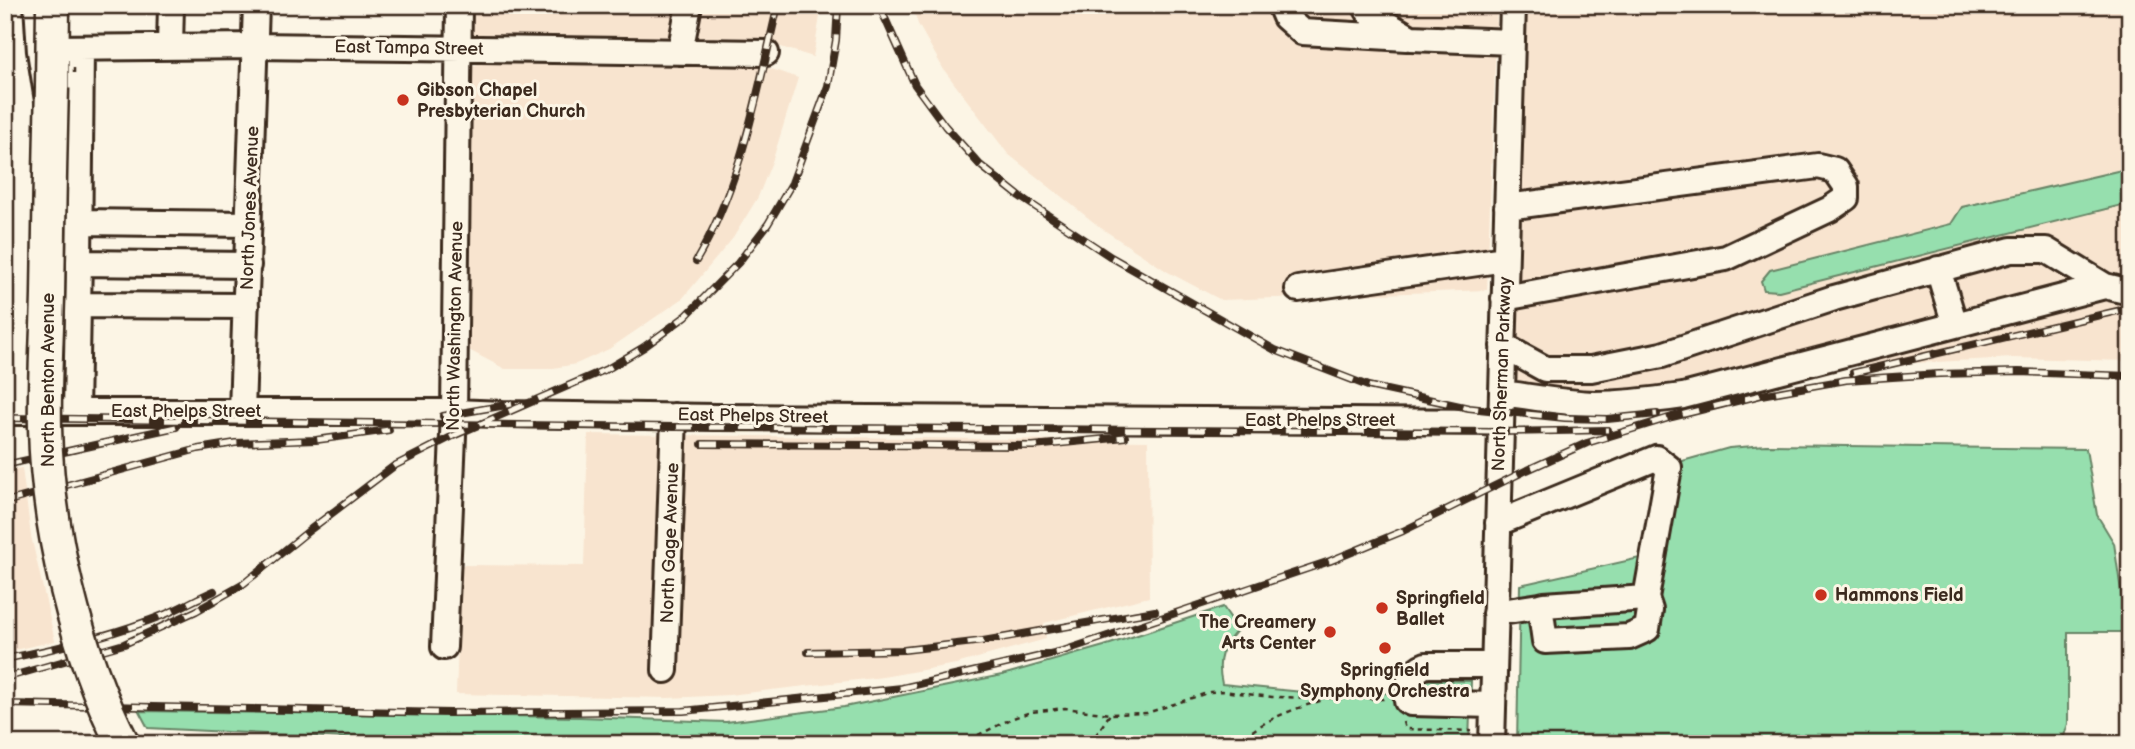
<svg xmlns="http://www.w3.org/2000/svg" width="2135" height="749" font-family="'Balsamiq Sans',sans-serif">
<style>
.built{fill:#f8e4cf}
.green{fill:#96dfae;stroke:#688466;stroke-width:2}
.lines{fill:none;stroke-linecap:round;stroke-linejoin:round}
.minor-casing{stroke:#3b2a1e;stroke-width:30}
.major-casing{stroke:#3b2a1e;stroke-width:37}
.path{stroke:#3b2a1e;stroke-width:2.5;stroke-dasharray:5 5;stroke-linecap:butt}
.minor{stroke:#fcf5e5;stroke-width:24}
.major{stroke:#fcf5e5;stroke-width:32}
.rail-casing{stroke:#3b2a1e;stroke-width:8}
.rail{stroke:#fcf5e5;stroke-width:5;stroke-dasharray:16;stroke-linecap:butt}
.major-bridge-casing{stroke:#3b2a1e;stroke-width:37;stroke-linecap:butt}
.path-bridge{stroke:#3b2a1e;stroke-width:2.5;stroke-dasharray:5 5;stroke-linecap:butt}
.major-bridge{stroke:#fcf5e5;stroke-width:32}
.poi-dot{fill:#c8321e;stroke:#fcf5e5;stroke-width:2.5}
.labels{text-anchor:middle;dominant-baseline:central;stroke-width:6;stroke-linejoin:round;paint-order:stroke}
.street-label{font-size:18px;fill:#3b2a1e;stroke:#fcf5e5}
.poi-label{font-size:18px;font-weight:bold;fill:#3b2a1e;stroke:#fcf5e5;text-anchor:start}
</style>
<rect width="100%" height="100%" fill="#fcf5e5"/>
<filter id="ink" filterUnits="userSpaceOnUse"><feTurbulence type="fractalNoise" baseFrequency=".0143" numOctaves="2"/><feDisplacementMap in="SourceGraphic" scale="14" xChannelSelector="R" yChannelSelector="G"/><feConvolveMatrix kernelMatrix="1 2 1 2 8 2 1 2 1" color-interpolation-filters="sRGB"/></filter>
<g filter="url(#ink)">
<path class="built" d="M 473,5 L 822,5 L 813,57 L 781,47 L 481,40 L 475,37 L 472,30 Z
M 912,5 L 1497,5 L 1487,290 L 1221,300 L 1168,272 L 1101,228 L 1008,154 L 944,70 L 918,24 Z
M 1525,5 L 2130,5 L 2130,168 L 1963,207 L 1951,224 L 1770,270 L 1779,291 L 2130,203 L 2130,361 L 2013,358 L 1838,367 L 1510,404 Z
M 483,61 L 757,64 L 798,78 L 773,159 L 758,197 L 733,238 L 682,299 L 609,349 L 576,364 L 548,369 L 505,369 L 465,348 L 470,68 Z
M 588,434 L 1148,441 L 1149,597 L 1044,623 L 1046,639 L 956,664 L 883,677 L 729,695 L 668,698 L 456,694 L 461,565 L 584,566 Z
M 22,468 L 31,536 L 55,641 L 5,652 L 5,470 Z"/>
<path class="green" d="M 2130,168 L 2130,203 L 1779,291 L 1764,290 L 1761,281 L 1770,270 L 1951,224 L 1962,207 Z
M 1766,445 L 2086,449 L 2097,515 L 2114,543 L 2123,605 L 2123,632 L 2068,632 L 2068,724 L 2064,736 L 2064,744 L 1517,744 L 1520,585 L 1653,555 L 1668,465 L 1729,448 Z
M 1223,607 L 1238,629 C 1222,648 1216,658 1222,684 L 1333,695 L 1393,693 L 1398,679 L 1471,681 L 1469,744 L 422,744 L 408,741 L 148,728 L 139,711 L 580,717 L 726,722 L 844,707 L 1002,675 L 1104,646 Z"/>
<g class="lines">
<g class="minor-casing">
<path id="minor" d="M 10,5 L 13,53 L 21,103 L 22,277 L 17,412
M 1280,5 L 1285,17 L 1302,32 L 1407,38
M 1365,5 L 1370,14 L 1411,38 L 1512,42
M 170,47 L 171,5
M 52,48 L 255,46 L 766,53
M 81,48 L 79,263 L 248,265
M 680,52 L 689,5
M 79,222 L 249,224
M 79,263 L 78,305 L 246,306
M 1938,269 L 1955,325
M 1298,289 L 1505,259
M 1504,298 L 1726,258 L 1830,209 L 1846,198 L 1846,186 L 1835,170 L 1818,166 L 1507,207
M 1503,346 L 1545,369 L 1591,369 L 1662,355 L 1834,298 L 2011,250 L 2046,250 L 2105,286
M 1502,393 C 1532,397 1563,403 1595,404 C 1624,404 1654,400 1683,396 L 2105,286 L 2130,292
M 242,411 L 256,5
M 5,412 L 454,412 L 503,414 L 716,417 L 1501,422
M 76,412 L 78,305
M 1498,523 L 1656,458 L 1669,468 L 1646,598
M 1495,613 L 1540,606 L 1544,605 L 1646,598 L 1650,610 L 1647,629 L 1629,637 L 1545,641 L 1540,606
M 444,647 L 454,412 L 459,5
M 665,670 L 674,416
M 1493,705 L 1411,703 L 1407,701 C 1406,686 1411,670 1426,665 L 1494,665
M 1492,744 L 1513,5"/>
</g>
<g class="major-casing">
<path id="major" d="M 52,88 L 53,5"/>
</g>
<path class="path" d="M 1403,722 L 1405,729 L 1471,731
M 1619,742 L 1619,744
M 960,744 L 1013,718 L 1031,712 L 1065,708 L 1110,714 L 1147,713 L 1210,692 L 1222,691 L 1272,697 L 1385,699
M 1090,744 L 1110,714
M 1237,744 C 1261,720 1291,710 1323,700"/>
<use href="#minor" class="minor"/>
<use href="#major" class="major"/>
<g class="rail-casing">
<path id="rail" d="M 879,5 L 915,85 L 945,126 L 980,165 L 1019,196 L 1111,257 L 1275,350 L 1368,386 L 1469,408 L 1565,418 L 1607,419 L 1657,414
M 696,261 C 742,183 757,93 778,5
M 1853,373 L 2130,308
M 443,416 L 512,404
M 5,418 L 674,427 L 1500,432 L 1608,430
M 702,444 L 1033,446 L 1125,437
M 5,465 L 176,427
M 5,502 L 198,449 L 235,443 L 316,440 L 389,430
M 808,652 L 904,650 L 983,641 L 1155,611
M 5,659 C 60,648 114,635 166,614 C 182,607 198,598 214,591
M 5,678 L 124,644 L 196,611 L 242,585 L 311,529 L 394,466 L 453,436 L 609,368 L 644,347 L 686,316 L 738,263 L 768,224 L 792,183 L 828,86 L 836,40 L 838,5
M 5,704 L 450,713 L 683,711 L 902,688 L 1063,651 L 1330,561 L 1403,531 L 1527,470 L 1587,443 L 1672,417 L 1761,395 L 1846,380 L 1939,374 L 2019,372 L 2130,376"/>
</g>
<use href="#rail" class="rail"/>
<g class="major-bridge-casing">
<path id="major-bridge" d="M 52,88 C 50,157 49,226 48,295 C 47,339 44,383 45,427 C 47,529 76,653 123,744"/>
</g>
<path class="path-bridge" d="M 74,68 L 74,78"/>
<use href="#major-bridge" class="major-bridge"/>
</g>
</g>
<g class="poi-dot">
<circle cx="403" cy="100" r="7"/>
<circle cx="1821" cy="595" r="7"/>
<circle cx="1382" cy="608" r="7"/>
<circle cx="1330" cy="632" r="7"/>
<circle cx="1385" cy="648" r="7"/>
</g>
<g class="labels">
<g class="street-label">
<text transform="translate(409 48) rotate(1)">East Tampa Street</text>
<text transform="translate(250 208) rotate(-88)">North Jones Avenue</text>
<text transform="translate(455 326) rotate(-89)">North Washington Avenue</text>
<text transform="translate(1502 374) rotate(-88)">North Sherman Parkway</text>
<text transform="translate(48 380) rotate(-90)">North Benton Avenue</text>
<text x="186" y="411">East Phelps Street</text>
<text transform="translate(753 416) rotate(1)">East Phelps Street</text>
<text x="1320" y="420">East Phelps Street</text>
<text transform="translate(670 543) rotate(-88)">North Gage Avenue</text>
</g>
<g class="poi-label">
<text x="417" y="90">Gibson Chapel<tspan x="417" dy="21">Presbyterian Church</tspan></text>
<text x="1835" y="595">Hammons Field</text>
<text x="1396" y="598">Springfield<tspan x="1396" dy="21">Ballet</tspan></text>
<text x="1316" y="622" text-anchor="end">The Creamery<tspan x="1316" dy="21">Arts Center</tspan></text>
<text x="1385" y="670" text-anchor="middle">Springfield<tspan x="1385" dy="21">Symphony Orchestra</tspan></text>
</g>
</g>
<rect width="2135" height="749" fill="none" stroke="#fcf5e5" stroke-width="28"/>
<rect x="14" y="14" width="2107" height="721" fill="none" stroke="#3b2a1e" stroke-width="2.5" filter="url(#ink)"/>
</svg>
